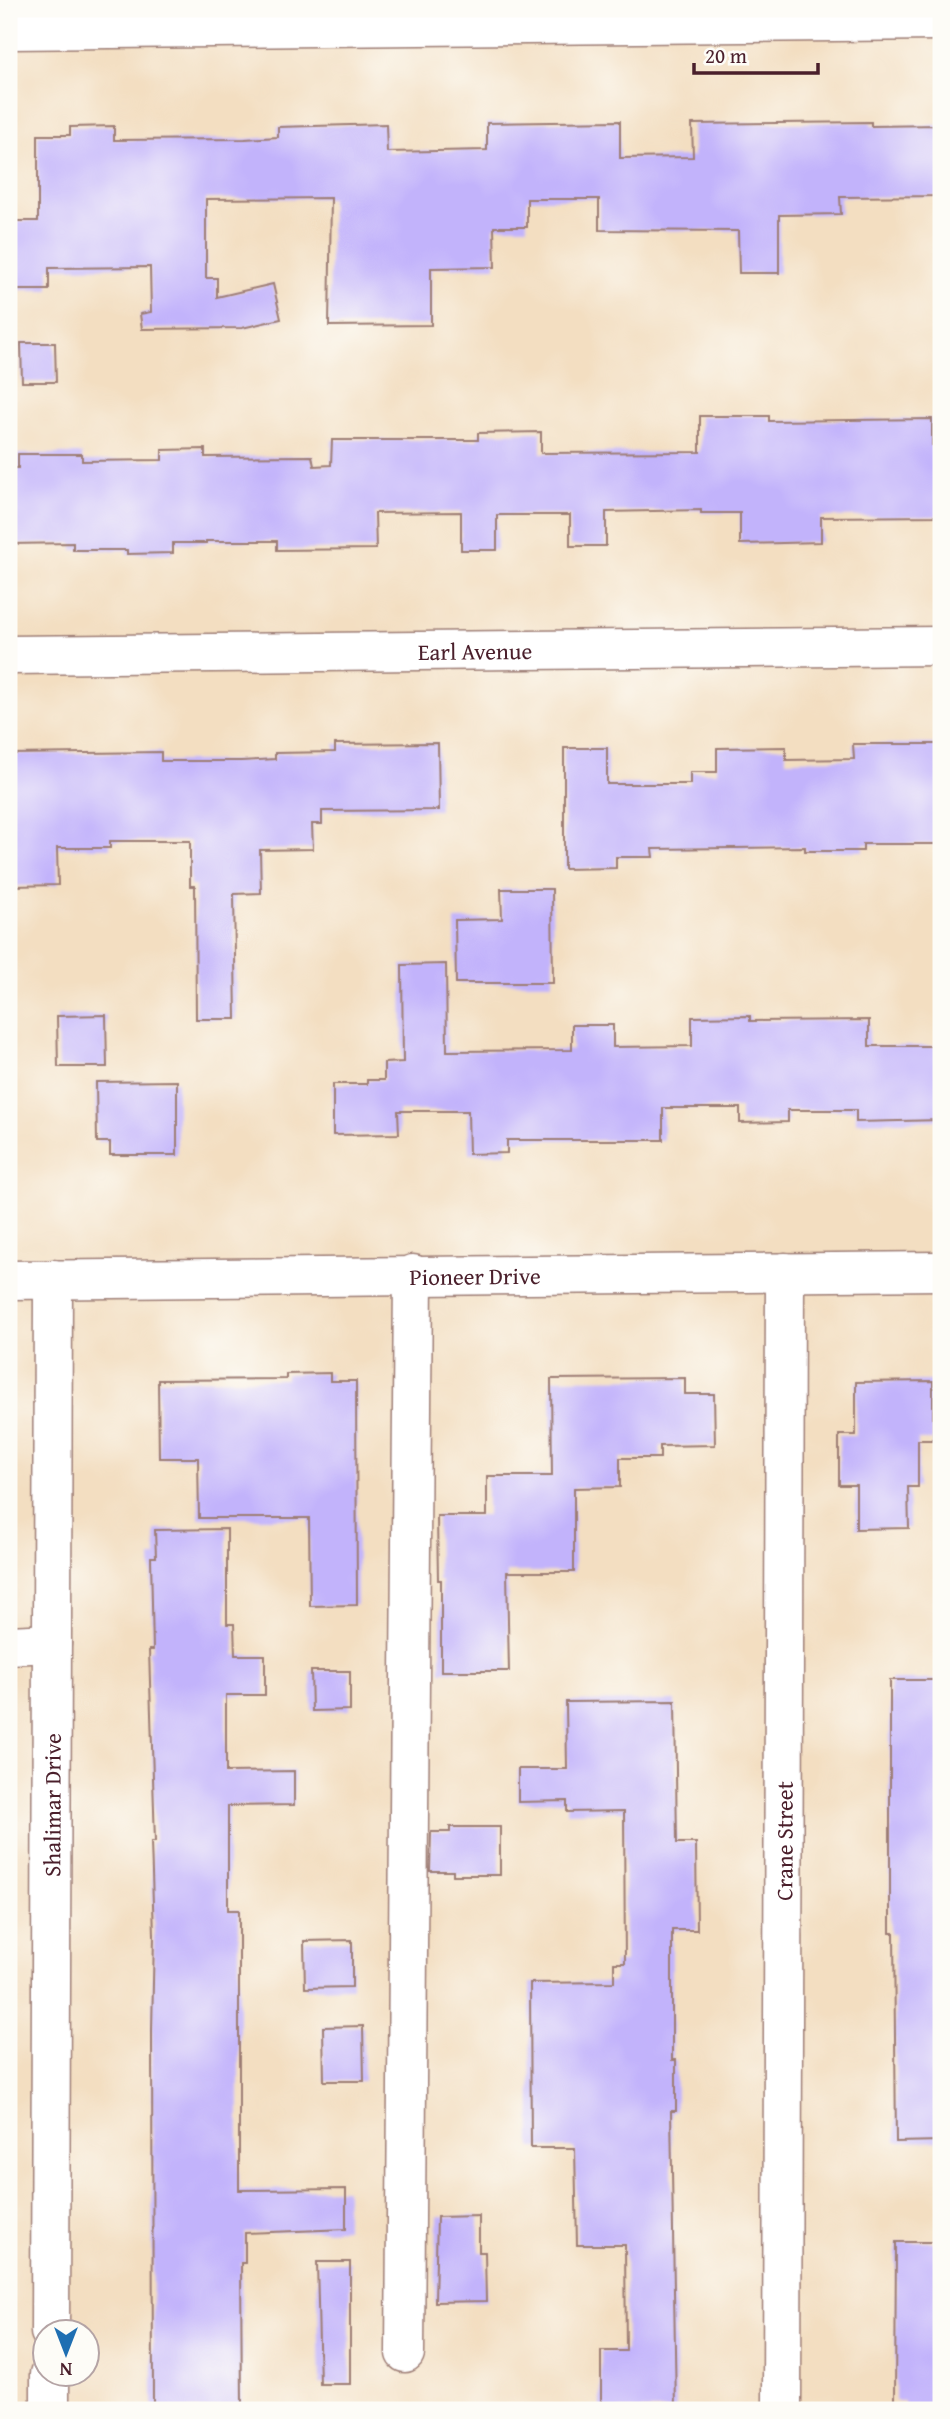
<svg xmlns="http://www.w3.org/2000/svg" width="950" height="2419" font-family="'Gentium Book Plus',serif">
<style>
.building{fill:#c2b3fb}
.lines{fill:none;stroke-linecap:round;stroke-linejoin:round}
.minor-casing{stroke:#9e7e76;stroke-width:41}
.minor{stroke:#fff;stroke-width:38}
.labels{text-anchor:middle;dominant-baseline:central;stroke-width:5;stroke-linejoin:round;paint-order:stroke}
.street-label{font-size:23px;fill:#4a1f2b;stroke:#fdfcf7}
</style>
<rect width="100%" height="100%" fill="#fdfcf7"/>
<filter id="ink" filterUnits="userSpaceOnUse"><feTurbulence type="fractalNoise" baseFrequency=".0143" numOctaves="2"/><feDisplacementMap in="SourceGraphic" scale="14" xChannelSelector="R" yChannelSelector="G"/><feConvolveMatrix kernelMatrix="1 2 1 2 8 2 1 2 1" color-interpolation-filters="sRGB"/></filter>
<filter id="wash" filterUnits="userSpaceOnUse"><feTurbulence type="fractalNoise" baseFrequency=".00686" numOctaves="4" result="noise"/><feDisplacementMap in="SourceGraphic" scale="28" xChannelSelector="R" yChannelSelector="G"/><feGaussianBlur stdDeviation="1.57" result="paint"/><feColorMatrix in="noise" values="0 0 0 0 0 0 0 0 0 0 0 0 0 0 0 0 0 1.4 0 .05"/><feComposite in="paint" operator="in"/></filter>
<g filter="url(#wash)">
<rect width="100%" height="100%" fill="#f3dec1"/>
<g id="blocks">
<path class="building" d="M 620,121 L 620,158 L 693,157 L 692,124 L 871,122 L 871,126 L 941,125 L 941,196 L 840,197 L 841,214 L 779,215 L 779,273 L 739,273 L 738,231 L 599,230 L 599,199 L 527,199 L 527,227 L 494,227 L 495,267 L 431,268 L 431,325 L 329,326 L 331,198 L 206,199 L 206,278 L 217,278 L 217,297 L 273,284 L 281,319 L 242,328 L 142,329 L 140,314 L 151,312 L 150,267 L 49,268 L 49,290 L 9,290 L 9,221 L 38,221 L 38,135 L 70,135 L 70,127 L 114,126 L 114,140 L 245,139 L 278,137 L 278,127 L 386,124 L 387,152 L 487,150 L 487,123 Z
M 21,343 L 55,343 L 56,382 L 22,382 Z
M 700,416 L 769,416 L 769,421 L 932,419 L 932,445 L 941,445 L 941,516 L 821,517 L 821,542 L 740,544 L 740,513 L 701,513 L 701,510 L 606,512 L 606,546 L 570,546 L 570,515 L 497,515 L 497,550 L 461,550 L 461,512 L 375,513 L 376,549 L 277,550 L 277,541 L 206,541 L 206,543 L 173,543 L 173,553 L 127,554 L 127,550 L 73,550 L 73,543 L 9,544 L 9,468 L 18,468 L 18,454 L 82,454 L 82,461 L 162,460 L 162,450 L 205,449 L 205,457 L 312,456 L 314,466 L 331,465 L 332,440 L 478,440 L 478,433 L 541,432 L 541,453 L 700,452 Z
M 438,743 L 439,810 L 322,811 L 322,824 L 312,824 L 313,849 L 260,850 L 261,893 L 234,894 L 236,1019 L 196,1019 L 195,886 L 190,886 L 190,841 L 110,841 L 110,848 L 57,848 L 58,885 L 14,886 L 14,877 L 9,878 L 9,754 L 161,752 L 161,761 L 241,761 L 275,759 L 275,753 L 335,752 L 335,744 Z
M 853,744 L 941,744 L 941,844 L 863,844 L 863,851 L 805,851 L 805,847 L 652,849 L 653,857 L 616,857 L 616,868 L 564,869 L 564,748 L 607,748 L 607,784 L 690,784 L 690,772 L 717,772 L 717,748 L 786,747 L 786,760 L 854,759 Z
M 501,889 L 552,889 L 553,983 L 456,983 L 455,920 L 502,919 Z
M 446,964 L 447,1051 L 572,1050 L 572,1025 L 613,1025 L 613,1047 L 692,1046 L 692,1017 L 750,1016 L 750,1021 L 869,1020 L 869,1046 L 941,1046 L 941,1120 L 856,1122 L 856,1110 L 788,1110 L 788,1122 L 740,1123 L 740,1108 L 663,1108 L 663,1140 L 507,1140 L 507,1153 L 469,1154 L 468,1111 L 398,1111 L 399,1134 L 333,1135 L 333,1084 L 367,1084 L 367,1080 L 384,1080 L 384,1063 L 403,1062 L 402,965 Z
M 106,1015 L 107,1067 L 58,1067 L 57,1016 Z
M 177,1081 L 177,1155 L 110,1155 L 110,1142 L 97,1142 L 96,1082 Z
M 330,1373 L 330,1381 L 356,1381 L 357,1605 L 310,1606 L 309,1518 L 199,1518 L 198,1458 L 159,1458 L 158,1380 L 286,1379 L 286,1374 Z
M 685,1378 L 685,1394 L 714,1394 L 715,1445 L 660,1446 L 660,1458 L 620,1458 L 620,1487 L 574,1488 L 574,1572 L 507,1572 L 509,1671 L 441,1671 L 441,1580 L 438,1580 L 437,1516 L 487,1516 L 487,1476 L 552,1476 L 551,1379 Z
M 933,1381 L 933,1440 L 918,1440 L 918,1487 L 908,1487 L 909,1528 L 856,1529 L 856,1485 L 839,1485 L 839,1435 L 856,1435 L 856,1382 Z
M 227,1529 L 227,1624 L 234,1624 L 235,1655 L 265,1655 L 265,1695 L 226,1695 L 226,1772 L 294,1771 L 294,1805 L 228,1806 L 228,1910 L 239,1910 L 239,2190 L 346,2189 L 346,2229 L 245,2233 L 245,2263 L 241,2263 L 242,2410 L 153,2410 L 152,2031 L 154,1935 L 151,1842 L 155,1842 L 149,1650 L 153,1650 L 151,1557 L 156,1557 L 155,1530 Z
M 311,1671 L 350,1671 L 350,1710 L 312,1711 Z
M 890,1680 L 941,1680 L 941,2141 L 896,2142 L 894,1933 L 890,1933 Z
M 675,1701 L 677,1843 L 696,1843 L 697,1930 L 672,1930 L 672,2060 L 676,2060 L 676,2111 L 671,2111 L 676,2410 L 601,2410 L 601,2351 L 626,2351 L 625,2245 L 577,2245 L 575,2148 L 531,2148 L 530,1983 L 614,1982 L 614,1963 L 625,1963 L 624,1811 L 567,1812 L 567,1801 L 518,1802 L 518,1769 L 567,1769 L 566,1702 Z
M 450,1827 L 500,1827 L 500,1875 L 453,1875 L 453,1871 L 430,1871 L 431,1832 L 450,1832 Z
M 352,1940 L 352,1987 L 305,1988 L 304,1941 Z
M 363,2026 L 364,2081 L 324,2081 L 323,2027 Z
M 479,2216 L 479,2252 L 485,2252 L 486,2301 L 435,2302 L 437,2217 Z
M 896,2242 L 941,2242 L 941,2410 L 904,2410 L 904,2401 L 895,2401 Z
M 317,2262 L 350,2262 L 350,2384 L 320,2384 Z"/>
</g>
</g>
<g filter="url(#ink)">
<use href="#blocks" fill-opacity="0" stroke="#9e7e76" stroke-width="2"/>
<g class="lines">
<g class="minor-casing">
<g id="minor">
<path d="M 9,30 L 941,21"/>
<path id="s1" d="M 9,655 L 941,646"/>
<path id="s2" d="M 9,1280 L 941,1271"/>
<path d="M 9,1645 L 52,1643"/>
<path id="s3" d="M 50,2332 L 53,1279"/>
<path d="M 405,2353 L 413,1274"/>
<path d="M 50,2410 L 50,2374"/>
<path id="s4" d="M 782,2410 L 785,1272"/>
</g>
</g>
<use href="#minor" class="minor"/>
</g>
</g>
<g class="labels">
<g class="street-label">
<text stroke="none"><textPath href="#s1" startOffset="466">Earl Avenue</textPath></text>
<text stroke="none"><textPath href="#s2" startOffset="466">Pioneer Drive</textPath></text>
<text stroke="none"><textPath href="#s3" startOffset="527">Shalimar Drive</textPath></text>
<text stroke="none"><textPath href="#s4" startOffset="569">Crane Street</textPath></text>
</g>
</g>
<rect width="950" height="2419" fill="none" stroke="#fdfcf7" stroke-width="35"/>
<g transform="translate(66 2353) rotate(180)"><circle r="33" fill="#fdfcf7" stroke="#b5a4a5" stroke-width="2"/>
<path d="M0-5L12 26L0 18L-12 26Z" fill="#1f6fb2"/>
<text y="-10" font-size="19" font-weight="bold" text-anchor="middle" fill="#4a1f2b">N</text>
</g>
<path d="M694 63v10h124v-10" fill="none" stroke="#4a1f2b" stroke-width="3.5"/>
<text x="705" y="63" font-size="21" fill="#4a1f2b" stroke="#fdfcf7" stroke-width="5" paint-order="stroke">20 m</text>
</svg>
